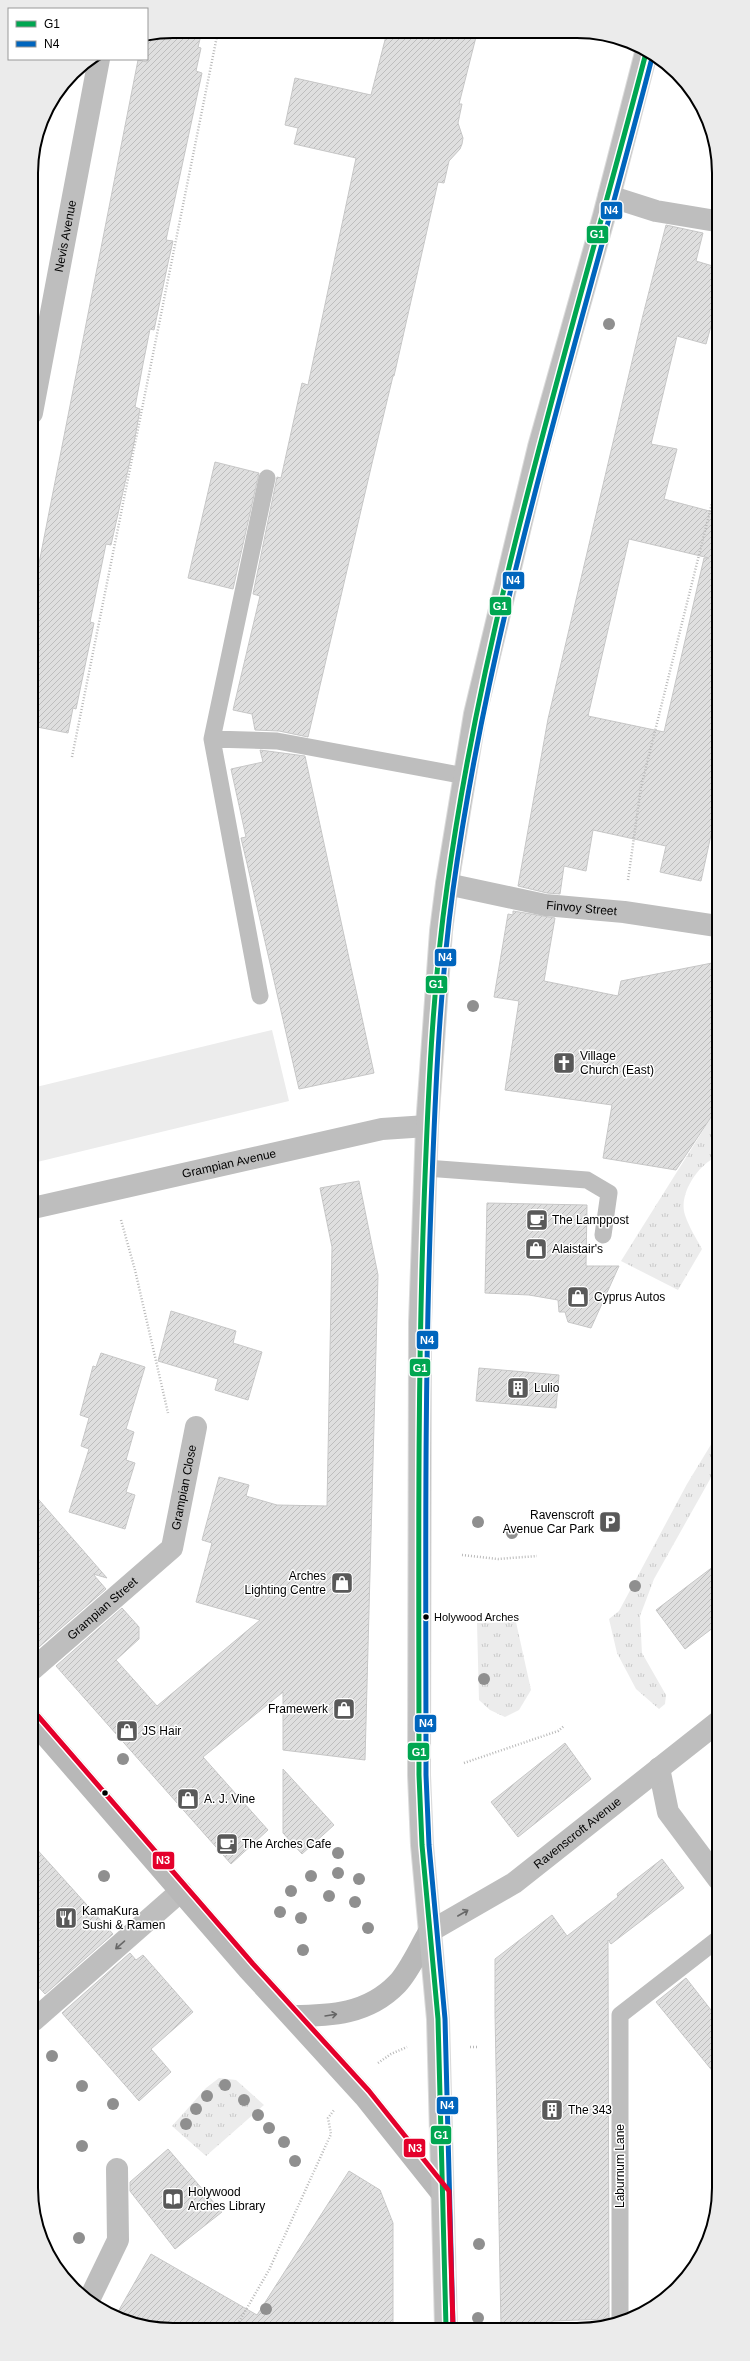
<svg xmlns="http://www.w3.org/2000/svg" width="750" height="2361" font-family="Helvetica,sans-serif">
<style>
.grass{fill:url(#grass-tufts)}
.park{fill:#ececec}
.building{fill:url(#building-hatch);stroke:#c7c7c7;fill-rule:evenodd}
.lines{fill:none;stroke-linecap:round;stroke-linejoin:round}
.primary-casing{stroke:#dbdbdb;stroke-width:24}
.path{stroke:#b9b9b9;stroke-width:2.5;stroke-dasharray:1 2;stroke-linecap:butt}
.lane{stroke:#bebebe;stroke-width:17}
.street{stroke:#bebebe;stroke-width:22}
.secondary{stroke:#b8b8b8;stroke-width:22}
.primary{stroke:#bebebe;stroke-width:22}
.bus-1-casing{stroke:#fff;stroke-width:8}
.bus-2-casing{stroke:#fff;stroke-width:8}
.bus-3-casing{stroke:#fff;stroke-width:8}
.bus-1{stroke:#00a651;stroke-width:5}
.bus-2{stroke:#0065bd;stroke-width:5}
.bus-3{stroke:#e4002b;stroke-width:5}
.tree{fill:#8f8f8f}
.oneway{stroke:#686868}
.oneway2{stroke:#656565}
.bus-dot{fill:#000;stroke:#fff;stroke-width:1.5}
.labels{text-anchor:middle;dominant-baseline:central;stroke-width:3;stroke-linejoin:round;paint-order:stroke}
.bus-label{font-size:11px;fill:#000;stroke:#fff;text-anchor:start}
.street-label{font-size:12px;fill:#000;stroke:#fff}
.poi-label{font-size:12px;fill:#000;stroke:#fff;text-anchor:start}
.rim{fill:none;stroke:#000;stroke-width:2}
.line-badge{stroke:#fff;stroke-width:1.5}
.badge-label{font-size:11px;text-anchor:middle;font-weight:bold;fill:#fff}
</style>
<defs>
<pattern id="grass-tufts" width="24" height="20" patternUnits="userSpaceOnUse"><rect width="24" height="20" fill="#ececec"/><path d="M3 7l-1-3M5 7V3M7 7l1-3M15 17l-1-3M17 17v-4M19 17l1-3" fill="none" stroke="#c9c9c9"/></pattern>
<pattern id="building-hatch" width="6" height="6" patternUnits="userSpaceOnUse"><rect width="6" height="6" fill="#dfdfdf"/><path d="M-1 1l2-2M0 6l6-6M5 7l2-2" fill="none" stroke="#bebebe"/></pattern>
</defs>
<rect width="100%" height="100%" fill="#fff"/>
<path class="grass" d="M 717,1108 L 717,1157 C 698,1164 678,1195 685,1215 C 689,1227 696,1238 702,1249 L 678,1290 L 621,1261 Z
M 718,1433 L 718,1465 L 654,1579 L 640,1616 L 642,1653 L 666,1695 L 665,1704 L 659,1709 L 636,1689 L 617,1653 L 609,1619 L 619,1611 L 687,1484 Z
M 516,1622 L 531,1690 L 519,1710 L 505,1717 L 490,1710 L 479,1700 L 477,1623 Z
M 219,2078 L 236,2080 L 264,2105 L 206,2156 L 172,2126 L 206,2088 Z"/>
<path class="park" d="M 272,1030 L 289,1101 L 33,1163 L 32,1088 Z"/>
<path class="building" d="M 173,31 L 202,31 L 198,47 L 201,48 L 196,71 L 202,73 L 166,240 L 173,241 L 168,263 L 154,330 L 150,329 L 143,364 L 135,407 L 140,409 L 134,443 L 111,545 L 106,544 L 90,622 L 94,623 L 76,709 L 73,708 L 68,733 L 32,726 L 32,599 L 138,60 L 147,62 L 147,36 Z
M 387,32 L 477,33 L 459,104 L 462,104 L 458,123 L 463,138 L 462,144 L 460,149 L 449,161 L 444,183 L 438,182 L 394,376 L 393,376 L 373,459 L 308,737 L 279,731 L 255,730 L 252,714 L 233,710 L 260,596 L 253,594 L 277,477 L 281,478 L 302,383 L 308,385 L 356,158 L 294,144 L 298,128 L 285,125 L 295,78 L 371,95 Z
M 666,225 L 703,233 L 696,261 L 716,267 L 716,308 L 706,344 L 677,336 L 651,444 L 677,449 L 664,499 L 717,513 L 717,807 L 701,881 L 660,872 L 666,846 L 593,830 L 586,871 L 564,866 L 560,894 L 547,893 L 518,886 L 548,719 L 642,319 ZM 629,539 L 709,558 L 704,558 L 664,732 L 588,716 Z
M 215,462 L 259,473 L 233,589 L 188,578 Z
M 260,750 L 305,756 L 374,1073 L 299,1089 L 246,859 L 241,838 L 246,837 L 231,769 L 263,762 Z
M 513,911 L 555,918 L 544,981 L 618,996 L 621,981 L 717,962 L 717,1108 L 676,1170 L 603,1158 L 612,1105 L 505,1090 L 519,1001 L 494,997 L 508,914 L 513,915 Z
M 359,1181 L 378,1275 L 365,1760 L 283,1750 L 283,1692 L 203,1757 L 268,1830 L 231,1864 L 56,1666 L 122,1608 L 139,1627 L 139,1639 L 116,1660 L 157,1706 L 260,1620 L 196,1602 L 212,1543 L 202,1540 L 219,1477 L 249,1485 L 246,1496 L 277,1505 L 327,1506 L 332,1247 L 320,1188 Z
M 487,1203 L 587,1205 L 586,1266 L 619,1266 L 591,1328 L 568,1322 L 565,1312 L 559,1312 L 558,1300 L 529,1295 L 485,1293 Z
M 171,1311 L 236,1331 L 233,1343 L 262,1352 L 248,1400 L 215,1390 L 218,1379 L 158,1361 Z
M 101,1353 L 145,1367 L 126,1429 L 134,1432 L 126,1460 L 135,1463 L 126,1492 L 135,1495 L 125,1529 L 69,1512 L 89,1449 L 81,1446 L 89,1418 L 80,1415 L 93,1366 L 96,1367 Z
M 479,1368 L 559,1375 L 556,1408 L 476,1401 Z
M 33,1493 L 107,1578 L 93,1574 L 106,1589 L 39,1647 L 33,1640 Z
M 718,1563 L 718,1624 L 685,1649 L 656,1610 Z
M 565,1743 L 591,1779 L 518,1837 L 491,1802 Z
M 283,1769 L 334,1825 L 302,1854 L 283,1833 Z
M 33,1845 L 113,1934 L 45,1994 L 33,1981 Z
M 662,1859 L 684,1888 L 611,1944 L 608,1940 L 609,2319 L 552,2321 L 552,2327 L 501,2327 L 495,2013 L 495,1959 L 552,1915 L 567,1936 L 618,1897 L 617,1894 Z
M 130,1953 L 136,1960 L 143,1955 L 193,2012 L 151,2049 L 171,2072 L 139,2101 L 62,2013 Z
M 686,1978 L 718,2019 L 719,2079 L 656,2002 Z
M 168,2149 L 222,2212 L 175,2249 L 130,2191 L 130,2182 Z
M 349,2171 L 380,2190 L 393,2223 L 393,2327 L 145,2327 L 115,2317 L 151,2254 L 257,2315 Z"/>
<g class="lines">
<g class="primary-casing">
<path id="primary" d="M 446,2327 L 438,2019 L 422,1845 L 419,1775 L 420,1323 L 427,1126 L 441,931 L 447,884 L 475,714 L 539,447 L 604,216 L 647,49"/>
</g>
<path class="path" d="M 72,757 L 218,31
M 628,880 L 641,787 L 717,483
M 121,1220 L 135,1270 L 168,1413
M 462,1555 L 498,1559 L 537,1556
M 464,1763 L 558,1731 L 564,1726
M 470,2047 L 479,2047
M 378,2063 L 391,2054 L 407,2047
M 236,2327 L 269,2270 L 331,2134 L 328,2118 L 334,2110"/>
<path class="lane" d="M 212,739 L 277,741 L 465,776
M 260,996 L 212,739 L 267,478
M 426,1168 L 587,1180 L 609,1193 L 603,1235
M 620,2321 L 620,2015 L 718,1939"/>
<g class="street">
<path d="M 609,196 L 656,211 L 716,221"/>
<path id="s1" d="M 32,413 L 99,59"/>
<path id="s2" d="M 447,884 L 545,905 L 624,912 L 717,926"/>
<path id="s3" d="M 33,1208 L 382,1129 L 427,1126"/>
<path id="s4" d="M 33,1669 L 172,1548 L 196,1427"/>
<path d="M 659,1768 L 668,1812 L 718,1879"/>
<path id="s5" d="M 429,1932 L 514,1883 L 718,1722"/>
<path d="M 33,2021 L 181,1891"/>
<path d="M 89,2300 L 118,2240 L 117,2169"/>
</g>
<path class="secondary" d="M 33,1721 L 248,1969 L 364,2096 L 443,2195
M 292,2016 C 331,2016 368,2014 397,1984 C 409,1972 420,1947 429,1932"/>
<use href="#primary" class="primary"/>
<g class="bus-1-casing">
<path id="bus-1" d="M 446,2327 L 438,2019 L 422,1845 L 419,1775 C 419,1584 417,1394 424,1203 C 428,1098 432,992 447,887 C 486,602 575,327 647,49"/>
</g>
<g class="bus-2-casing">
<path id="bus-2" d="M 453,2327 L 445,2019 L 429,1845 L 426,1775 C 426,1585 424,1395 431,1205 C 435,1100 439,993 453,890 C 492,605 582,331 653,54"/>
</g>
<g class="bus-3-casing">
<path id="bus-3" d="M 38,1716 L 253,1964 L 369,2091 L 449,2191 L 453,2327"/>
</g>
<use href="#bus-1" class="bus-1"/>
<use href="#bus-2" class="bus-2"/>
<use href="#bus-3" class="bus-3"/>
</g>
<g class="tree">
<circle cx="609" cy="324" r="6"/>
<circle cx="473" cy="1006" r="6"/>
<circle cx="478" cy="1522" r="6"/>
<circle cx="512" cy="1533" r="6"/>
<circle cx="635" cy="1586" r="6"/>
<circle cx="484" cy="1679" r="6"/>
<circle cx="123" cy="1759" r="6"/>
<circle cx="338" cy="1853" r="6"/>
<circle cx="338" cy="1873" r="6"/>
<circle cx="104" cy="1876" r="6"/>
<circle cx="311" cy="1876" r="6"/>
<circle cx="359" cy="1879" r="6"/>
<circle cx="291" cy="1891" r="6"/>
<circle cx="329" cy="1896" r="6"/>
<circle cx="355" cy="1902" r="6"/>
<circle cx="280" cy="1912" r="6"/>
<circle cx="301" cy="1918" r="6"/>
<circle cx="368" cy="1928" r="6"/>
<circle cx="303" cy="1950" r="6"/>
<circle cx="52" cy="2056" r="6"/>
<circle cx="225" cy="2085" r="6"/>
<circle cx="82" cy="2086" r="6"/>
<circle cx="207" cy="2096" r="6"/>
<circle cx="244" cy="2100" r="6"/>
<circle cx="113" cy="2104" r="6"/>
<circle cx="196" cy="2109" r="6"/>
<circle cx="258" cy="2115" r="6"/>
<circle cx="186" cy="2124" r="6"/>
<circle cx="269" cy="2128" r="6"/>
<circle cx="284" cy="2142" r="6"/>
<circle cx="82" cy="2146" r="6"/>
<circle cx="295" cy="2161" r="6"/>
<circle cx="79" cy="2238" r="6"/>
<circle cx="479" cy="2244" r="6"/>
<circle cx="266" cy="2309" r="6"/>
<circle cx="478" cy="2318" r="6"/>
</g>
<defs><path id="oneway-shaft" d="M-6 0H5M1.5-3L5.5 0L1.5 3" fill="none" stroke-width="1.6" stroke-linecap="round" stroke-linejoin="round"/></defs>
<g class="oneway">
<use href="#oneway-shaft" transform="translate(463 1913) rotate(-30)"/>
<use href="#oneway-shaft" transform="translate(120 1945) rotate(139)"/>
</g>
<use class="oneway2" href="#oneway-shaft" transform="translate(331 2015) rotate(-9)"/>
<defs>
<g id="church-square" transform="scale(1.15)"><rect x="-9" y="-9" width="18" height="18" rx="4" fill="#595959" stroke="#fff"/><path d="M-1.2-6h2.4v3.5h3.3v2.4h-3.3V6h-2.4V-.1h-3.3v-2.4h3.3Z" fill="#fff"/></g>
<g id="cafe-square" transform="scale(1.15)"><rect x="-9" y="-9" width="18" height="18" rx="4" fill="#595959" stroke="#fff"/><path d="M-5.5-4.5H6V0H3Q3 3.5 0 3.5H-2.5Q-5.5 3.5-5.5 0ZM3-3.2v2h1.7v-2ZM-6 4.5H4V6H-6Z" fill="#fff"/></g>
<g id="shop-square" transform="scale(1.15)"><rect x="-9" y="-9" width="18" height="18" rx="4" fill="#595959" stroke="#fff"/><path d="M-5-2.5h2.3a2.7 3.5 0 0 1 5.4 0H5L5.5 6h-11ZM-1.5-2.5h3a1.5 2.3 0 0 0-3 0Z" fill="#fff"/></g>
<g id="building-square" transform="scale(1.15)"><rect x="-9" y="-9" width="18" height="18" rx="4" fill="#595959" stroke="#fff"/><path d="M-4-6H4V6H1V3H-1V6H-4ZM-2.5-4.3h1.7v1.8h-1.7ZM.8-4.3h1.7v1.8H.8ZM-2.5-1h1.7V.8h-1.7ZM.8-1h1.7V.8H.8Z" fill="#fff"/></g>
<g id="parking-square" transform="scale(1.15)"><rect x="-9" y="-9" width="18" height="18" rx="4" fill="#595959" stroke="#fff"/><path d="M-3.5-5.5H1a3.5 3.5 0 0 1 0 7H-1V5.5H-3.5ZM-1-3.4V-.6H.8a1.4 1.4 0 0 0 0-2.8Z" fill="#fff"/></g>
<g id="restaurant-square" transform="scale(1.15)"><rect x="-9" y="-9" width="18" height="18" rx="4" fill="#595959" stroke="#fff"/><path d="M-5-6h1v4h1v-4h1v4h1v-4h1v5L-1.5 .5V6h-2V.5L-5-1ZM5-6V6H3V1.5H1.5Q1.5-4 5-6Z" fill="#fff"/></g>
<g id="library-square" transform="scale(1.15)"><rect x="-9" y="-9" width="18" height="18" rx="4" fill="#595959" stroke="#fff"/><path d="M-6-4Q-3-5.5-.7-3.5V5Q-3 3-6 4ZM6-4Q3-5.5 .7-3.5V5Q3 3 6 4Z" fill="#fff"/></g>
</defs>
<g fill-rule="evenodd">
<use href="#church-square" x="564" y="1063"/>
<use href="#cafe-square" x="537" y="1220"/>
<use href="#shop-square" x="536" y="1249"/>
<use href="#shop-square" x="578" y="1297"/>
<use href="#building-square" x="518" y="1388"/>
<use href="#parking-square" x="610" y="1522"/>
<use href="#shop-square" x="342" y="1583"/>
<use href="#shop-square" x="344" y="1709"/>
<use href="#shop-square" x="127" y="1731"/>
<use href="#shop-square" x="188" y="1799"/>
<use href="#cafe-square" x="227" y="1844"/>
<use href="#restaurant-square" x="66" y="1918"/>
<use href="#building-square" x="552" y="2110"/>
<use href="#library-square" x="173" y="2199"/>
</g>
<g class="bus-dot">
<circle cx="426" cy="1617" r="3.5"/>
<circle cx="105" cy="1793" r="3.5"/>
</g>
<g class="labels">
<g class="bus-label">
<text x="434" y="1617">Holywood Arches</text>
</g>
<g class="street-label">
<text stroke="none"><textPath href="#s1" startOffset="180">Nevis Avenue</textPath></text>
<text stroke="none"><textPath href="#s2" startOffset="137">Finvoy Street</textPath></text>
<text stroke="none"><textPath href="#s3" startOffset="201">Grampian Avenue</textPath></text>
<text stroke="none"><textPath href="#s4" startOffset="246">Grampian Close</textPath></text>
<text stroke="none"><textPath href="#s4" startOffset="92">Grampian Street</textPath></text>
<text stroke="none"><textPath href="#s5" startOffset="179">Ravenscroft Avenue</textPath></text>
<text transform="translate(620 2166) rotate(-90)">Laburnum Lane</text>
</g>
<g class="poi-label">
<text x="580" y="1056">Village<tspan x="580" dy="14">Church (East)</tspan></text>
<text x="552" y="1220">The Lamppost</text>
<text x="552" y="1249">Alaistair's</text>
<text x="594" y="1297">Cyprus Autos</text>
<text x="534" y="1388">Lulio</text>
<text x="594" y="1515" text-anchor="end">Ravenscroft<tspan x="594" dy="14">Avenue Car Park</tspan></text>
<text x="326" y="1576" text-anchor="end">Arches<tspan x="326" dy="14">Lighting Centre</tspan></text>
<text x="328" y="1709" text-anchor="end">Framewerk</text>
<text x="142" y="1731">JS Hair</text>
<text x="204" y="1799">A. J. Vine</text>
<text x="242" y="1844">The Arches Cafe</text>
<text x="82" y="1911">KamaKura<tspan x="82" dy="14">Sushi &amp; Ramen</tspan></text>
<text x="568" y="2110">The 343</text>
<text x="188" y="2192">Holywood<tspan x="188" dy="14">Arches Library</tspan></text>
</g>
</g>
<path d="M0 0H750V2361H0ZM173 38H577A135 135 0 0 1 712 173V2188A135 135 0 0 1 577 2323H173A135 135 0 0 1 38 2188V173A135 135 0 0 1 173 38Z" fill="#ebebeb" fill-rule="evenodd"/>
<path class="rim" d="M173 38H577A135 135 0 0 1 712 173V2188A135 135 0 0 1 577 2323H173A135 135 0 0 1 38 2188V173A135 135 0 0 1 173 38Z"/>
<g class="line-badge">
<rect x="600" y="201" width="23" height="19" rx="4" fill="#0065bd"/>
<rect x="586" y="225" width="23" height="19" rx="4" fill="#00a651"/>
<rect x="502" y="571" width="23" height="19" rx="4" fill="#0065bd"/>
<rect x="489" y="596" width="23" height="20" rx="4" fill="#00a651"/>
<rect x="434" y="948" width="23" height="19" rx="4" fill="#0065bd"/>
<rect x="425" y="975" width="23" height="19" rx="4" fill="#00a651"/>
<rect x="416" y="1330" width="23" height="20" rx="4" fill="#0065bd"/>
<rect x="409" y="1358" width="22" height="19" rx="4" fill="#00a651"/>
<rect x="414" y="1714" width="23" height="19" rx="4" fill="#0065bd"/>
<rect x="407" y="1742" width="23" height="19" rx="4" fill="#00a651"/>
<rect x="152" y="1851" width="23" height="19" rx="4" fill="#e4002b"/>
<rect x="436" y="2096" width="23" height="19" rx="4" fill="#0065bd"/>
<rect x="430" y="2125" width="22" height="20" rx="4" fill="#00a651"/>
<rect x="403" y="2138" width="23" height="20" rx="4" fill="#e4002b"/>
</g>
<g class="badge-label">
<text x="611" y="214">N4</text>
<text x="597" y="238">G1</text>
<text x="513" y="584">N4</text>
<text x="500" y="610">G1</text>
<text x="445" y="961">N4</text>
<text x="436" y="988">G1</text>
<text x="427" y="1344">N4</text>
<text x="420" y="1372">G1</text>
<text x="426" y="1727">N4</text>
<text x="419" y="1756">G1</text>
<text x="163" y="1864">N3</text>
<text x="447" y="2109">N4</text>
<text x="441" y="2139">G1</text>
<text x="415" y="2152">N3</text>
</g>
<rect x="8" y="8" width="140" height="52" fill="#ffffff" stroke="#999999"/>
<rect x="16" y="21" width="20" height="6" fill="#00a651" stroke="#999999"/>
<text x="44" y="28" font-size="12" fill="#000000">G1</text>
<rect x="16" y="41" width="20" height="6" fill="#0065bd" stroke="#999999"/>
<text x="44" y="48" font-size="12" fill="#000000">N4</text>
</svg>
